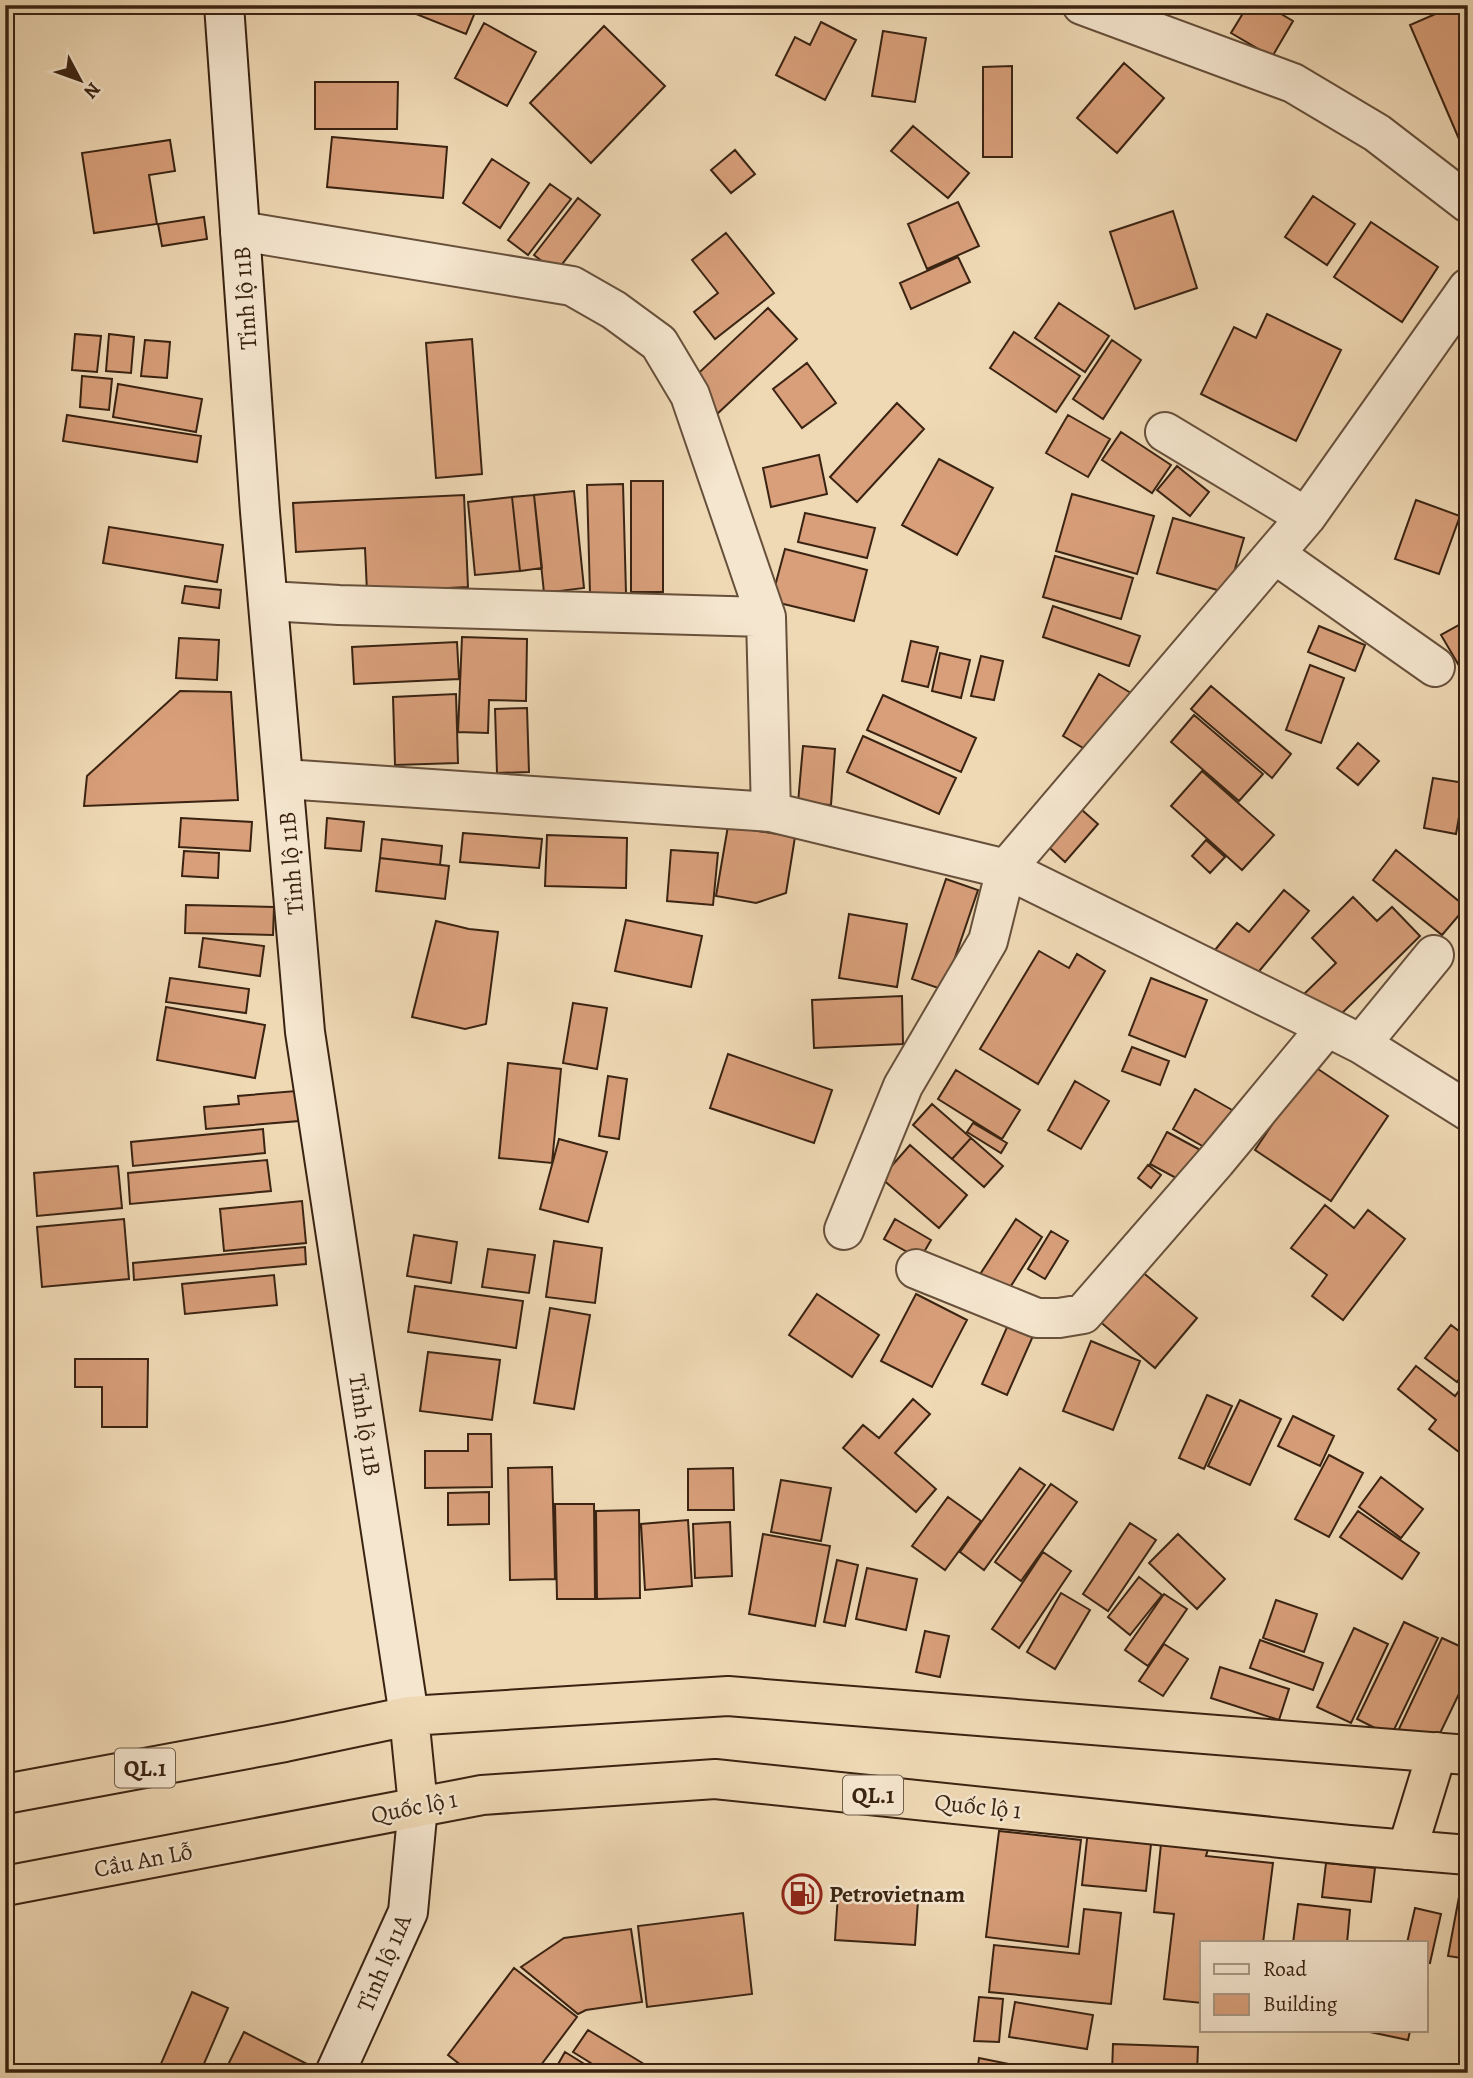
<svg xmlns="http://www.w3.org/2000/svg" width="1473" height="2078" font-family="Alegreya,serif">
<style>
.building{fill:#d89f7a;stroke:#3a2312;stroke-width:2}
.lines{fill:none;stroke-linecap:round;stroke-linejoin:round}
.minor-casing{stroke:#67503b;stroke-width:42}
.secondary-casing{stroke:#3a2312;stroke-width:42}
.trunk-casing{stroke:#3a2312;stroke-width:42}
.minor{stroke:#f5e6cf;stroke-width:38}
.secondary{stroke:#f5e6cf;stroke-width:38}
.trunk{stroke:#efd9b5;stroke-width:38}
.labels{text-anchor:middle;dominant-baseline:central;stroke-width:5;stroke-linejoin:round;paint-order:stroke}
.shield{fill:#f5e6cf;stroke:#725e4b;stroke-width:2}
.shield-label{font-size:23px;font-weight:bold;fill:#3a2312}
.street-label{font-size:24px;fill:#3a2312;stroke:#f5e6cf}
.poi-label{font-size:24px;font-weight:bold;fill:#3a2312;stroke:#f5e6cf;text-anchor:start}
</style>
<rect width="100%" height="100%" fill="#efd9b5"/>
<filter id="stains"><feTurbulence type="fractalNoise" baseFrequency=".00286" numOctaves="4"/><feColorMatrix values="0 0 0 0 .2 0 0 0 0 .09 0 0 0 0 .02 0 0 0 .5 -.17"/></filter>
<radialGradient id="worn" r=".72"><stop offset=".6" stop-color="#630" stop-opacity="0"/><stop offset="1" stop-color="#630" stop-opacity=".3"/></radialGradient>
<path class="building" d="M 408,5 L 464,5 L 476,10 L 466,34 L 406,10 Z
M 1248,5 L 1266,5 L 1293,21 L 1272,57 L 1231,33 Z
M 1456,5 L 1468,5 L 1468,160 L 1410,25 Z
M 821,22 L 856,40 L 825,100 L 776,75 L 795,37 L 810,45 Z
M 484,23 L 536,52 L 507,106 L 455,78 Z
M 604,26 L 665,86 L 591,163 L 530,103 Z
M 883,31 L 926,38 L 915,102 L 872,96 Z
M 1124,63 L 1164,98 L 1117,153 L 1077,118 Z
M 1012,66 L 1012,157 L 983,157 L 983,67 Z
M 315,82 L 398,82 L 397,129 L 315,129 Z
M 913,126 L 969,173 L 948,198 L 891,151 Z
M 332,137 L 447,147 L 443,198 L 327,187 Z
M 170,140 L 175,171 L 149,175 L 157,224 L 94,233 L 82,153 Z
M 735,150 L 755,174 L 731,193 L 711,170 Z
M 492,159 L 529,183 L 500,228 L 463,203 Z
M 550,184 L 571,199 L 528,255 L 508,240 Z
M 1313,196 L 1355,224 L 1327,265 L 1285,237 Z
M 578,198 L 600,215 L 556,272 L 534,255 Z
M 958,202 L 979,246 L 927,269 L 908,224 Z
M 1173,211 L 1197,288 L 1135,309 L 1110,232 Z
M 204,217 L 207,239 L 162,246 L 158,224 Z
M 1371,222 L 1438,267 L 1402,322 L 1334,277 Z
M 726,233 L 774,293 L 715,339 L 694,312 L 718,293 L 692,260 Z
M 958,257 L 970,282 L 911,309 L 900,283 Z
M 1059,303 L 1109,336 L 1085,372 L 1035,338 Z
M 768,308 L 797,339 L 716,415 L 687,384 Z
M 1267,314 L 1341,350 L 1296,441 L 1201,394 L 1234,327 L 1256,338 Z
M 1014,332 L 1080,376 L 1056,412 L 990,368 Z
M 75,334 L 101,336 L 97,372 L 72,370 Z
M 109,334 L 134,337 L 131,373 L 106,371 Z
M 472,339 L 482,474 L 436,478 L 426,343 Z
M 145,340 L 170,342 L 167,378 L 141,376 Z
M 1112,340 L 1141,360 L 1103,419 L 1073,399 Z
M 807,363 L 836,403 L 802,428 L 773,389 Z
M 82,376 L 112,379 L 109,410 L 80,407 Z
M 118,384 L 202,399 L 196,432 L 113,417 Z
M 897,403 L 924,429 L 857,502 L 830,477 Z
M 67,415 L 201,436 L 197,462 L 63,441 Z
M 1068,415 L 1110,439 L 1088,477 L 1046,453 Z
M 1121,432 L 1171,465 L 1152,493 L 1102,460 Z
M 819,455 L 827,494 L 771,507 L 763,468 Z
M 939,459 L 993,488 L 957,555 L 902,525 Z
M 1177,466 L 1209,492 L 1190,516 L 1157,490 Z
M 631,481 L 663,481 L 663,592 L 631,592 Z
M 623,484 L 626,593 L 590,594 L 587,485 Z
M 574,491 L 584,588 L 544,593 L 534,495 Z
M 1072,494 L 1154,516 L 1137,574 L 1056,551 Z
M 464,495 L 468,587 L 367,592 L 365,548 L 296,552 L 293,503 Z
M 534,495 L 542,568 L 520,571 L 512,497 Z
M 512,497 L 520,571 L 475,575 L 468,502 Z
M 1416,500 L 1460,516 L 1439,574 L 1395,559 Z
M 805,513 L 875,528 L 867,558 L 798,542 Z
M 1173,518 L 1244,538 L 1228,593 L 1157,573 Z
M 109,527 L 223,545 L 217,582 L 103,563 Z
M 785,549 L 867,570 L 854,621 L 771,601 Z
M 1055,556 L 1133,578 L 1121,619 L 1043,597 Z
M 185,586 L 221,590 L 219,608 L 182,603 Z
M 1053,606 L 1140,636 L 1129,666 L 1043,637 Z
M 1468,620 L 1468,681 L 1441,635 Z
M 1319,626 L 1365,645 L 1355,671 L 1308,652 Z
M 462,637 L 527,639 L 526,701 L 489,700 L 488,733 L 458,732 Z
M 179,638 L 219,640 L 217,680 L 176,678 Z
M 911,641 L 938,647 L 928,687 L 902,681 Z
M 457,642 L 459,679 L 354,684 L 352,647 Z
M 940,653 L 970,660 L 961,698 L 932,691 Z
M 981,656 L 1003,661 L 994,700 L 971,696 Z
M 1310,665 L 1344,678 L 1321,743 L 1286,730 Z
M 1099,674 L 1131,693 L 1095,755 L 1063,736 Z
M 1211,686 L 1291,754 L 1272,778 L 1191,709 Z
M 180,691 L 231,692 L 238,800 L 84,806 L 87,776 Z
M 456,694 L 458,763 L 395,765 L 393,697 Z
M 883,695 L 976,738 L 961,772 L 867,730 Z
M 527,708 L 529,772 L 497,773 L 495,709 Z
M 1194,715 L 1263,774 L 1239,801 L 1171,742 Z
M 863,736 L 956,778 L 939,814 L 847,772 Z
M 1358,743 L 1379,761 L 1358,785 L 1337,768 Z
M 803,746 L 835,749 L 831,805 L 798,803 Z
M 1202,771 L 1274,835 L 1242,870 L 1171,806 Z
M 1433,778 L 1465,783 L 1456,834 L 1424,828 Z
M 1074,803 L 1098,824 L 1065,862 L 1042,841 Z
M 181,818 L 252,822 L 250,851 L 179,847 Z
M 327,818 L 364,822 L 361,851 L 325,848 Z
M 728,826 L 795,837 L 786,893 L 756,903 L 716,896 Z
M 463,833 L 542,839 L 539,868 L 460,862 Z
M 547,835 L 627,838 L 626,888 L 545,886 Z
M 382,839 L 442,846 L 440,865 L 380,858 Z
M 1206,840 L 1225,857 L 1210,873 L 1192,856 Z
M 671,850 L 718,853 L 713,905 L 667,901 Z
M 1396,850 L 1466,907 L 1442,935 L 1373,880 Z
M 184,851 L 219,853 L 218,878 L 182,876 Z
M 380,858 L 449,866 L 445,899 L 376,891 Z
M 946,879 L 978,890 L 944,990 L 912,979 Z
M 1284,890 L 1309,911 L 1251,981 L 1215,950 L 1237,923 L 1249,932 Z
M 1353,897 L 1377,921 L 1392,907 L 1420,936 L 1332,1023 L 1304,994 L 1336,963 L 1312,938 Z
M 186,905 L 274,907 L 273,935 L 185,933 Z
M 849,914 L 907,924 L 897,987 L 839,978 Z
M 626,920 L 702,936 L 691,987 L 615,971 Z
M 436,921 L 469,929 L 498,932 L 486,1024 L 465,1029 L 412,1017 Z
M 203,938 L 264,946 L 260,976 L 199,967 Z
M 1039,951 L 1069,968 L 1077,954 L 1105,971 L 1038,1084 L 980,1049 Z
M 170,978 L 249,989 L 246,1013 L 166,1002 Z
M 1151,978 L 1207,1000 L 1185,1057 L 1129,1035 Z
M 902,996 L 903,1044 L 814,1048 L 812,1000 Z
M 573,1003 L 607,1008 L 597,1069 L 563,1063 Z
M 166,1007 L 265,1025 L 255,1078 L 157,1060 Z
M 1132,1047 L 1169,1061 L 1160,1085 L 1122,1071 Z
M 728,1054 L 832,1090 L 814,1143 L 710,1108 Z
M 508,1063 L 561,1069 L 552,1163 L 499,1158 Z
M 1312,1065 L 1388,1116 L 1331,1201 L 1255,1150 Z
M 956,1070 L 1020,1110 L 1002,1139 L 938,1099 Z
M 608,1076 L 627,1079 L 619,1139 L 599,1136 Z
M 1075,1081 L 1109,1101 L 1081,1149 L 1048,1130 Z
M 1195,1089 L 1241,1115 L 1218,1155 L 1173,1129 Z
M 296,1091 L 299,1121 L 206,1129 L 204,1107 L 239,1104 L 238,1096 Z
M 932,1104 L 971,1138 L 952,1159 L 913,1125 Z
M 973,1123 L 1007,1143 L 1001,1153 L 967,1132 Z
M 263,1129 L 265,1153 L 133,1166 L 131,1142 Z
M 1167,1132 L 1206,1153 L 1189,1185 L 1150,1164 Z
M 971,1138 L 1003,1166 L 984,1187 L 952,1159 Z
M 559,1139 L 607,1152 L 588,1222 L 540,1209 Z
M 910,1145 L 967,1195 L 939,1228 L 881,1178 Z
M 267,1160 L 271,1191 L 130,1204 L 128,1173 Z
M 1148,1165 L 1161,1175 L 1151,1188 L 1138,1178 Z
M 118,1166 L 122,1208 L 37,1216 L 34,1173 Z
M 302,1201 L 306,1243 L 224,1251 L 220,1209 Z
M 1325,1205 L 1354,1228 L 1368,1210 L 1405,1239 L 1343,1320 L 1312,1296 L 1327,1275 L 1291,1248 Z
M 124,1219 L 129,1279 L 42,1287 L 37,1227 Z
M 895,1219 L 931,1240 L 920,1259 L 884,1239 Z
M 1016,1219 L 1042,1237 L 1002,1300 L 975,1282 Z
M 1051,1231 L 1068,1241 L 1045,1279 L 1028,1269 Z
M 414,1235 L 457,1242 L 451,1283 L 407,1276 Z
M 554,1241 L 602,1248 L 595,1303 L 546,1297 Z
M 305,1247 L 306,1264 L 134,1280 L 133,1263 Z
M 488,1249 L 535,1255 L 529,1293 L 482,1287 Z
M 1140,1270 L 1197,1318 L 1155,1368 L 1098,1320 Z
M 274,1275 L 277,1305 L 185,1314 L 182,1284 Z
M 415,1286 L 523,1301 L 516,1348 L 408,1332 Z
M 817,1294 L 879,1335 L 852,1377 L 789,1335 Z
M 916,1294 L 967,1320 L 932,1387 L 881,1361 Z
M 550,1308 L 590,1315 L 574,1409 L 534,1403 Z
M 1008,1325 L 1033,1336 L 1007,1395 L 982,1384 Z
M 1451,1325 L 1468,1338 L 1468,1367 L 1457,1382 L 1425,1358 Z
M 1091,1341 L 1140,1361 L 1113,1430 L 1063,1411 Z
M 428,1352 L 500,1360 L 492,1420 L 420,1411 Z
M 75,1359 L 148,1359 L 147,1427 L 102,1427 L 102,1387 L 75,1387 Z
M 1416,1366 L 1455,1396 L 1468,1379 L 1468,1459 L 1429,1429 L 1436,1420 L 1398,1389 Z
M 1207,1395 L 1232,1406 L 1204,1469 L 1179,1458 Z
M 913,1399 L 930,1414 L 895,1453 L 936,1489 L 916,1512 L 843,1448 L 863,1425 L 879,1438 Z
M 1240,1400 L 1281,1419 L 1250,1485 L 1208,1466 Z
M 1293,1416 L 1334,1436 L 1320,1466 L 1278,1446 Z
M 468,1434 L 491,1434 L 492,1487 L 425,1488 L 425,1451 L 468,1451 Z
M 1329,1455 L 1363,1473 L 1329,1537 L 1295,1519 Z
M 552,1467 L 555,1579 L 510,1580 L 508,1468 Z
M 733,1468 L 734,1510 L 688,1510 L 688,1469 Z
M 1020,1468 L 1045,1485 L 984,1570 L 960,1552 Z
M 1381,1477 L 1423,1509 L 1401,1538 L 1359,1507 Z
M 781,1480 L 831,1488 L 821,1541 L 771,1532 Z
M 1051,1484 L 1077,1502 L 1021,1581 L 995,1562 Z
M 489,1492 L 489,1524 L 448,1525 L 448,1493 Z
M 948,1497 L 981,1521 L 945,1570 L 912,1546 Z
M 555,1504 L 594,1504 L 595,1599 L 557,1599 Z
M 639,1510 L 640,1598 L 597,1599 L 596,1511 Z
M 1358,1511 L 1419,1553 L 1402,1579 L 1340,1537 Z
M 688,1520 L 692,1586 L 645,1590 L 641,1524 Z
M 730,1522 L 732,1576 L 695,1578 L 693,1524 Z
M 1130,1523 L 1156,1540 L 1108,1611 L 1083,1594 Z
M 763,1534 L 830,1546 L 815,1626 L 749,1614 Z
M 1178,1534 L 1225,1579 L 1197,1609 L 1149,1563 Z
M 1043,1552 L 1071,1571 L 1019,1648 L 992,1629 Z
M 837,1560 L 858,1565 L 845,1626 L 824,1622 Z
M 867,1568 L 917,1579 L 906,1630 L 856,1619 Z
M 1139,1577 L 1162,1595 L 1130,1635 L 1108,1617 Z
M 1061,1593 L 1090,1610 L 1055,1669 L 1027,1652 Z
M 1164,1594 L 1187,1609 L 1148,1666 L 1125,1650 Z
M 1276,1600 L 1317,1614 L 1304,1652 L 1263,1638 Z
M 1404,1622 L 1438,1638 L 1391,1736 L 1357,1719 Z
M 1354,1628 L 1388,1644 L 1351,1723 L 1317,1707 Z
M 925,1631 L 949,1636 L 940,1677 L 916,1672 Z
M 1442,1638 L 1468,1650 L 1468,1675 L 1432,1750 L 1397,1733 Z
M 1260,1640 L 1323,1663 L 1313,1690 L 1250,1668 Z
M 1164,1644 L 1188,1659 L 1163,1696 L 1139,1681 Z
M 1220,1667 L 1289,1689 L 1279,1720 L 1211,1698 Z
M 1468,1715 L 1468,1736 L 1460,1733 Z
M 1088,1830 L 1152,1835 L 1146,1891 L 1082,1885 Z
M 999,1831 L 1081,1840 L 1068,1947 L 986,1937 Z
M 1161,1844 L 1208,1849 L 1206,1856 L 1273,1863 L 1263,1943 L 1202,1943 L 1202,2003 L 1164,1999 L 1174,1914 L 1154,1912 Z
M 1326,1863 L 1375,1868 L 1371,1902 L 1322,1897 Z
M 838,1894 L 918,1900 L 915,1945 L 835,1940 Z
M 1459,1897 L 1468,1899 L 1468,1959 L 1448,1956 Z
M 1298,1904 L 1350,1910 L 1347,1943 L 1293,1943 Z
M 1415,1908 L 1441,1914 L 1430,1963 L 1426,1962 L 1426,1943 L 1407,1943 Z
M 1084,1909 L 1121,1913 L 1111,2004 L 989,1992 L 994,1945 L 1079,1954 Z
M 743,1913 L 752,1994 L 647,2007 L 638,1926 Z
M 631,1929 L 642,2002 L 586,2010 L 578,2014 L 521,1967 L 564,1938 Z
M 514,1968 L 577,2017 L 535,2073 L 471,2073 L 448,2055 Z
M 192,1992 L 228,2008 L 200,2073 L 157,2073 Z
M 979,1997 L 1003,1999 L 999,2042 L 974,2041 Z
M 1015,2002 L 1093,2015 L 1087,2049 L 1009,2037 Z
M 588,2030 L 644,2064 L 639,2073 L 607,2073 L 573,2052 Z
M 1365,2031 L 1410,2031 L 1408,2040 Z
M 244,2032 L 311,2066 L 307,2073 L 224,2073 Z
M 1113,2044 L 1198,2047 L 1197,2073 L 1112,2073 Z
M 565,2052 L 599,2073 L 553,2073 Z
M 979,2058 L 1009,2064 L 1007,2073 L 977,2073 Z"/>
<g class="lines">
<g class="minor-casing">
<path id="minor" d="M 1082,5 L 1293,83 L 1377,133 L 1468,203
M 240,231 L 572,286 L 614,310 L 659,343 L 690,395 L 766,617 L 771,812
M 1165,432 L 1306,517
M 1276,555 L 1435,667
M 268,601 L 339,605 L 766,617
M 284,779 L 771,812 L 1006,869 L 1327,1027 L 1361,1044 L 1468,1111
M 1361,1044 L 1434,955
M 844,1230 L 903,1086 L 988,941 L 1006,869 L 1306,517 L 1468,288
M 916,1269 L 1037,1318 L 1059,1318 L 1083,1314 L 1216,1161 L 1327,1027"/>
</g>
<g class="secondary-casing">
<path id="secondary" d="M 224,5 L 260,512 L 305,1032 L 409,1716
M 335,2073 L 408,1912 L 418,1806"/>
</g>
<g class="trunk-casing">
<path id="trunk" d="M 409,1716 L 418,1806
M 5,1794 L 285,1742 L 409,1716 L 728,1696 L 1468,1755
M 1407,1850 L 1437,1752
M 5,1886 L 482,1795 L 715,1779 L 1349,1845 L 1468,1855"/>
</g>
<use href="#minor" class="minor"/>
<use href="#secondary" class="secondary"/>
<use href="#trunk" class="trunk"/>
</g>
<defs>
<g id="fuel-ring" transform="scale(2.0125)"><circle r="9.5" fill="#f5e6cf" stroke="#8f2418" stroke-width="1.5"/><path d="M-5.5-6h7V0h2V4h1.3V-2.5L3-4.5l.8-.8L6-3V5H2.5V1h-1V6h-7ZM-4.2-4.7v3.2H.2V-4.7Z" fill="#8f2418"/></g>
</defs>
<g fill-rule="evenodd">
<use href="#fuel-ring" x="802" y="1894"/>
</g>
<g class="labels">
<g class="shield">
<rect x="115" y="1748.5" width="60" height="39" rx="5"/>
<rect x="843" y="1775.5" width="60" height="39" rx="5"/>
</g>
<g class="shield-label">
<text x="145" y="1768">QL.1</text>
<text x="873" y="1795">QL.1</text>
</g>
<g class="street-label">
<text transform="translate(245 298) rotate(-94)">Tỉnh lộ 11B</text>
<text transform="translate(291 863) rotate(-95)">Tỉnh lộ 11B</text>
<text transform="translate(365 1425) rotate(81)">Tỉnh lộ 11B</text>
<text transform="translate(978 1806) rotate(6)">Quốc lộ 1</text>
<text transform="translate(414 1807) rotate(-11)">Quốc lộ 1</text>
<text transform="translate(143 1860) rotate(-11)">Cầu An Lỗ</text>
<text transform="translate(384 1963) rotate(-67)">Tỉnh lộ 11A</text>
</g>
<g class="poi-label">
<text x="829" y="1894">Petrovietnam</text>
</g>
</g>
<rect width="1473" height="2078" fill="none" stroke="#efd9b5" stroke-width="28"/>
<rect x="7" y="7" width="1459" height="2064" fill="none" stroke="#3a2312" stroke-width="3.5"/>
<rect x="14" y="14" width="1445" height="2050" fill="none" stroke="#3a2312" stroke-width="2"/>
<rect x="1200" y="1941" width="228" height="91" fill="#f5e6cf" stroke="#aa9883" stroke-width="2"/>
<rect x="1214" y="1964" width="35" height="10" fill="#f5e6cf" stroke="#aa9883" stroke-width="2"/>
<text x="1263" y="1976" font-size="21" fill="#3a2312">Road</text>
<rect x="1214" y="1994" width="35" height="21" fill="#d89f7a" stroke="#aa9883" stroke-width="2"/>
<text x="1263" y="2011" font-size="21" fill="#3a2312">Building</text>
<g transform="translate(80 80) rotate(131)" stroke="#f5e6cf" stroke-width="5" paint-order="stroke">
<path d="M0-5L12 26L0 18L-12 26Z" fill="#3a2312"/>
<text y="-10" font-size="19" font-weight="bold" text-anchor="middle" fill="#3a2312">N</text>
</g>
<rect width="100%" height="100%" filter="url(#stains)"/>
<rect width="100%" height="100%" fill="url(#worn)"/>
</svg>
